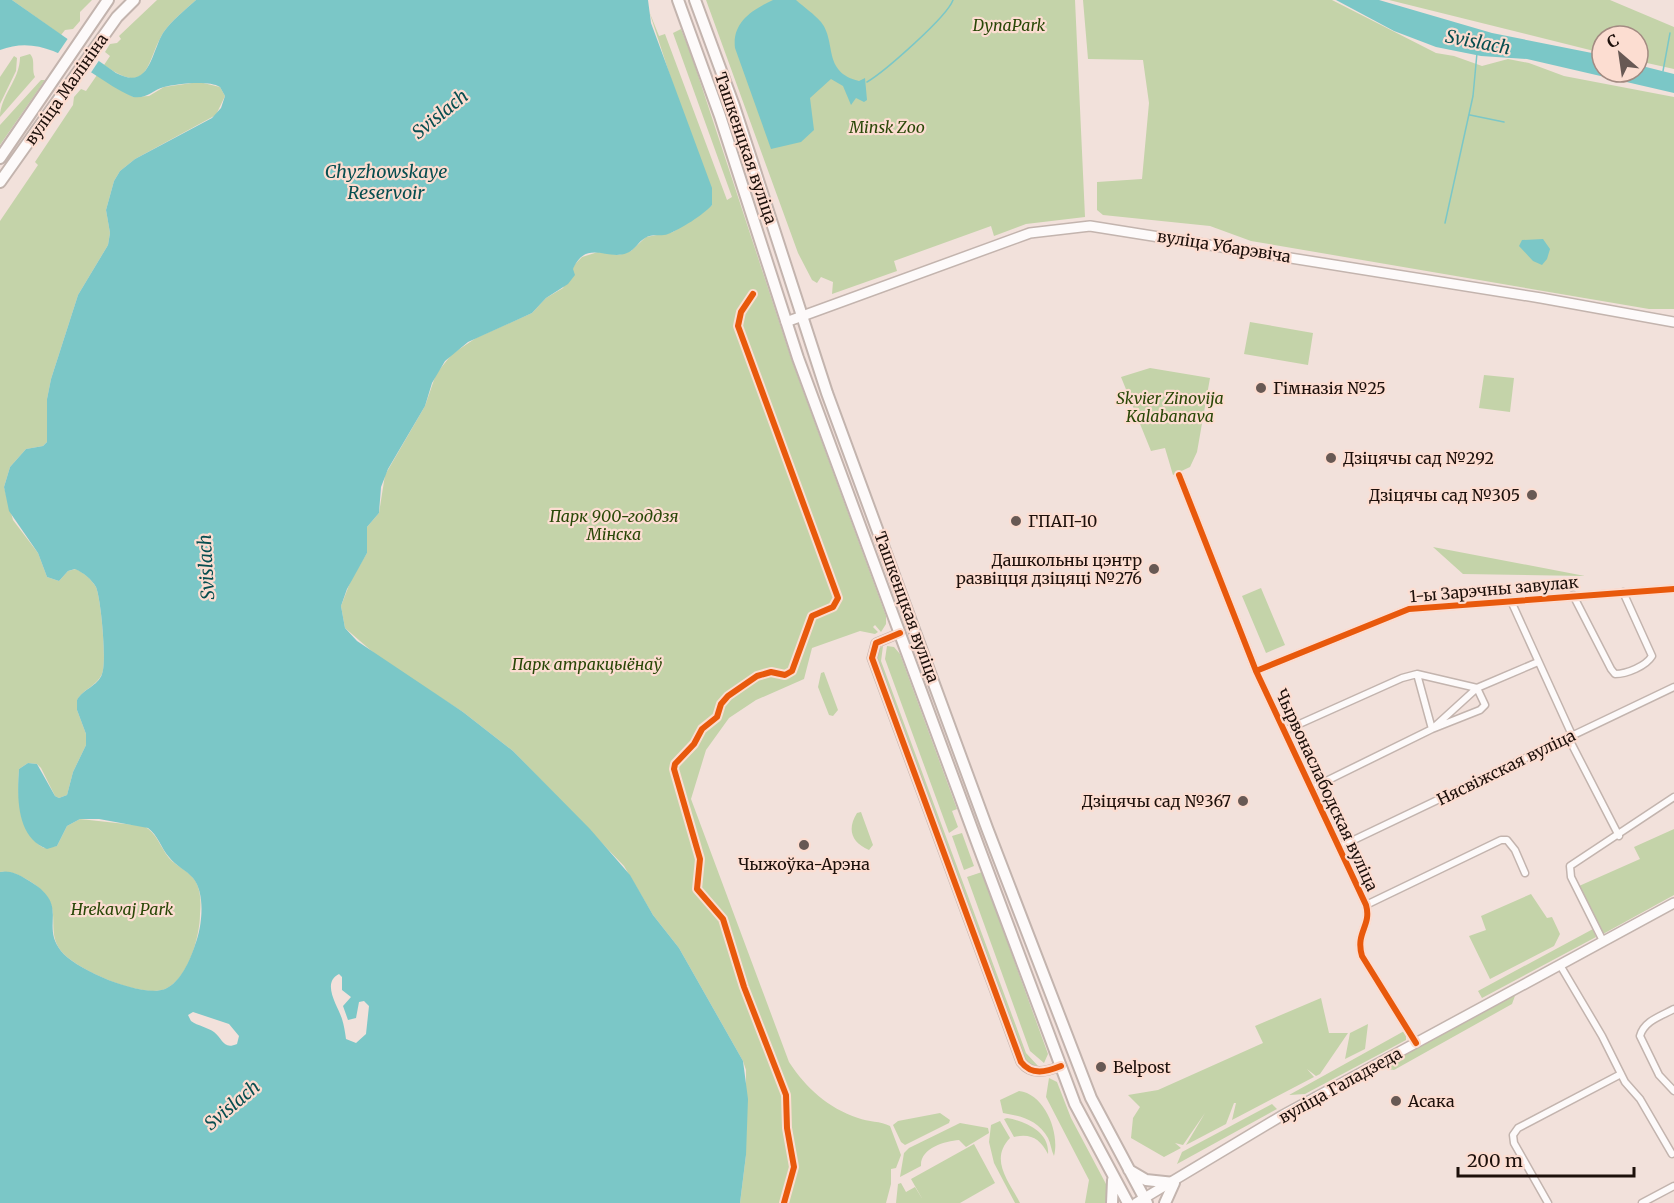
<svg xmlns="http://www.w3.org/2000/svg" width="1674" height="1203" font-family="Merriweather,serif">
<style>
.green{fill:#c4d3a9}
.water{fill:#7bc7c7;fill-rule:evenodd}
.pier{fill:#f2e1db}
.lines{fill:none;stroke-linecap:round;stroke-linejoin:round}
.stream{stroke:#7bc7c7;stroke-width:1.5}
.minor-casing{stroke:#c3b4ae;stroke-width:9}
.tertiary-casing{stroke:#c3b4ae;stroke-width:11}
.secondary-casing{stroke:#c3b4ae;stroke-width:12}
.primary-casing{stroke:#c3b4ae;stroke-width:14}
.minor{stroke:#fdfafa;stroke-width:6}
.tertiary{stroke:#fdfafa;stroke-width:8}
.secondary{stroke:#fdfafa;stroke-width:9}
.primary{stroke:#fdfafa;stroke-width:10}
.cycleway-casing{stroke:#fcddd1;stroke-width:10}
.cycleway{stroke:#e8590c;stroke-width:6}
.poi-dot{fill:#685954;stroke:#fcddd1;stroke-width:2}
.labels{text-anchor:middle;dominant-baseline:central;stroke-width:4.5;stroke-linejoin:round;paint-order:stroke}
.park-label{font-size:16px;font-style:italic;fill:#294707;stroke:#fcddd1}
.street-label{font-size:16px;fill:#1d100b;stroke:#fcddd1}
.poi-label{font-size:16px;fill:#1d100b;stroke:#fcddd1;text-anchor:start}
.water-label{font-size:18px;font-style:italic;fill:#074e50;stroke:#fcddd1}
</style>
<rect width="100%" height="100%" fill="#f2e1db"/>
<path class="green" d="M 12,0 L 92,0 L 80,12 L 80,21 L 73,29 L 65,30 L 61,35 Z
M 157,0 L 196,0 C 185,10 172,20 163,33 C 145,64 150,97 104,65 L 110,56 L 105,52 L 110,44 L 117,43 L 121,39 L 119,36 Z
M 706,0 L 1075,0 L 1085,217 L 1026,224 L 994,236 L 991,226 L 894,261 L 897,271 L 832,294 L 833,282 L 821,277 L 817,283 L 812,280 L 798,253 Z
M 1083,0 L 1332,0 L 1436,53 L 1454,56 L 1482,66 L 1508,59 L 1529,63 L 1564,76 L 1674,97 L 1674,309 L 1649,309 L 1251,241 L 1210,226 L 1103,215 L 1097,210 L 1097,182 L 1142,179 L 1149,103 L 1143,60 L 1088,59 Z
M 1389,0 L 1610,0 L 1674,27 L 1674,69 L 1638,61 L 1638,36 L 1602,36 L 1602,53 Z
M 649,11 L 659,36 L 665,34 L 727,200 L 732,197 L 673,33 L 681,29 L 692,57 L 791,358 L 886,616 L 886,624 L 881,632 L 875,625 L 873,627 L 878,632 L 875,634 L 860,631 L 812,648 L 804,679 L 756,700 L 729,718 L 706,750 L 691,799 L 789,1062 C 806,1088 828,1108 858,1118 C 868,1122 881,1121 890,1126 L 901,1155 L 896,1168 L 891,1169 L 891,1184 L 886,1203 L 740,1203 L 746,1155 L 746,1070 L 743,1061 L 679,948 L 653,915 L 624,866 L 513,751 L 463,712 L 382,660 L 345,628 L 341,606 L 351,580 L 367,553 L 367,527 L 379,513 L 385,475 L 425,406 L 436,374 L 452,354 L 476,338 L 532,313 L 546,298 L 563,288 L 575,264 L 582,257 L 598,252 L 619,255 L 631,251 L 646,237 L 673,232 L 712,205 Z
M 30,54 C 36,60 31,69 35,77 L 0,117 C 0,96 20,80 20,57 Z
M 14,56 L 17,58 L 16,71 L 0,104 L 0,77 Z
M 97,75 L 133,97 L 149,96 L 164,87 L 199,82 L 220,87 L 225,96 L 216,115 L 135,159 L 120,171 L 114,181 L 106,210 L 110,233 L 108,245 L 78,295 L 51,379 L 47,399 L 47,442 L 43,446 L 26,449 L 10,467 L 4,487 L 13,520 L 38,553 L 47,577 L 59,581 L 68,571 L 76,569 C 84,573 91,579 96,587 C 101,599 107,663 102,674 C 97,686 83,689 77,700 L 77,710 L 86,734 L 86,745 L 73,772 L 67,795 L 59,798 L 55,796 L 41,768 L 37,764 L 28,763 L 19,769 C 17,794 19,834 44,848 L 57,846 L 67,826 L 80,819 L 144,826 C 157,833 160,847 169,858 C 177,867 190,871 196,882 C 201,892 201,903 200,914 C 200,936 188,980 165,989 C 143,998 89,974 71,960 C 34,933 76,907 26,879 C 17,874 10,871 0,872 L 0,221 L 38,165 L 35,162 L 73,105 L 74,97 L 81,89 L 86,91 Z
M 41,80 L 45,80 L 0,145 L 0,125 Z
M 1250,322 L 1313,333 L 1308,365 L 1244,354 Z
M 1150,368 L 1210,378 L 1197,452 L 1190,467 L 1173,475 L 1165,448 L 1151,451 L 1121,377 Z
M 1484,375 L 1514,378 L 1510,412 L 1479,408 Z
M 1433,547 L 1585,576 L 1463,574 Z
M 1261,588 L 1285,645 L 1266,653 L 1242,596 Z
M 883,646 L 881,661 L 1026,1053 L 1038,1066 L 1030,1065 L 1023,1059 L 875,658 L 877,650 Z
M 887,646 L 894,647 L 900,654 L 957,809 L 952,811 L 958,827 L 949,833 L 885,659 Z
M 824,672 L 838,710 L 833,716 L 829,715 L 818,687 L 821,673 Z
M 861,812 L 873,845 L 869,850 C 851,842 847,829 857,813 Z
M 1674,829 L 1674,895 L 1603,934 L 1579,886 L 1640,859 L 1634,847 Z
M 962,833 L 974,866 L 964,870 L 952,836 Z
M 982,872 L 1048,1054 L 1044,1063 L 1030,1051 L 967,877 Z
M 1531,894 L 1547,918 L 1552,917 L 1560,934 L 1554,946 L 1490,979 L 1469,936 L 1486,930 L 1481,916 Z
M 1593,929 L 1596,937 L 1482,998 L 1478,991 Z
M 1516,993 L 1512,1004 L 1394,1070 L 1378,1068 Z
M 1321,998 L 1329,1033 L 1348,1033 L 1320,1074 L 1316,1076 L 1307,1069 L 1314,1077 L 1232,1120 L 1236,1103 L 1234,1103 L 1226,1124 L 1186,1145 L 1205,1113 L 1183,1145 L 1175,1143 L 1181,1148 L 1164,1157 L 1131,1138 L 1133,1118 L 1140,1107 L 1128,1095 L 1158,1090 L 1263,1043 L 1255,1026 Z
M 1368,1024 L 1365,1049 L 1345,1059 L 1350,1033 Z
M 1406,1030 L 1406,1040 L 1305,1094 L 1289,1095 Z
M 1049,1078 L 1057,1082 L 1071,1118 L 1106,1184 L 1108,1197 L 1105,1203 L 1085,1203 L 1089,1180 L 1046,1097 Z
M 1019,1091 C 1045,1094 1060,1133 1054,1156 C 1051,1150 1051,1144 1048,1138 C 1038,1120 1021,1116 1003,1113 L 1000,1100 Z
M 1272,1104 L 1277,1109 L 1177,1164 L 1182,1152 Z
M 940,1113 L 950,1120 L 949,1123 L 905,1145 L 901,1142 L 893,1125 L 898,1121 Z
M 1007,1118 C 1025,1121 1050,1132 1048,1154 C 1040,1139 1031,1133 1014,1137 L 1004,1119 Z
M 1000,1121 L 1010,1138 C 989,1160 1009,1181 1020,1203 L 1015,1203 L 994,1163 L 989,1142 L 991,1125 Z
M 960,1123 L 988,1128 L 989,1133 L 966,1147 L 959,1140 C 945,1141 920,1148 921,1166 L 900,1177 L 904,1153 L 909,1148 Z
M 974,1144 L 995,1183 L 960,1203 L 896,1203 L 898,1184 L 901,1183 L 906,1192 L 915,1187 L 923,1200 L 911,1179 Z"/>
<path class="water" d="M 0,0 L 12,0 L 116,73 C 150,91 151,53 163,33 C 172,20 185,10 196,0 L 648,0 L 651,23 L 712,188 L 712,205 C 703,215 681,229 668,234 C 661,237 652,233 645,238 C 638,242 635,250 627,253 C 607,261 586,239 573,269 L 575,275 L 568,284 L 546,298 L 532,313 L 468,342 L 445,361 L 432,383 L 425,406 L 388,469 L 381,487 L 379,513 L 367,527 L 367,553 L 347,589 L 341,606 L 345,628 L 357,641 L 463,712 L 513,751 L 590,829 L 630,875 L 653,915 L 679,948 L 743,1061 L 748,1099 L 746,1155 L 740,1203 L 0,1203 L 0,872 C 9,870 18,874 26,879 C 73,905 39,923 61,951 C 76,970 142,998 165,989 C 181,982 190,960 195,945 C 202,927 206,894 193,878 C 186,870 176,866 169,857 C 161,848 158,835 148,828 L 99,819 L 80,819 L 67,826 L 57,846 L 47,849 C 16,838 17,796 19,769 L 28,763 L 37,764 L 55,796 L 59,798 L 67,795 L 73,772 L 86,745 L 86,734 L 77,710 L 77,700 C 83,689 98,686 102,674 C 107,662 101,599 96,587 C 91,579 84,573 75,569 L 68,571 L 59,581 L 47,577 L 38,553 L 9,511 L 4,487 L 10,467 L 26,449 L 43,446 L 47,442 L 47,399 L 51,379 L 78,295 L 108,245 L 110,233 L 106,210 L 114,181 L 120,171 L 135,159 L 212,118 L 221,108 L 225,96 L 220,87 C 208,80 177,84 164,87 C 152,90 148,99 133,97 C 90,78 51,30 0,50 ZM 339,974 L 342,977 L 342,990 L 351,997 L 343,1006 L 348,1020 L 356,1018 L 359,1002 L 364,1001 L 369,1006 L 366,1034 L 356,1043 L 346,1039 C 345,1032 344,1025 342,1019 C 338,1006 321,983 339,974 ZM 193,1012 L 229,1024 L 239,1036 L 237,1044 C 223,1050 223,1039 214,1032 C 207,1027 198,1026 191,1021 L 188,1015 Z
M 773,0 L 796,0 C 804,7 814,14 821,22 C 837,42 822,72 859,81 L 865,78 L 867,100 L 864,102 L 856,98 L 851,105 L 843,86 L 831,79 L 810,98 L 814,130 L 801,142 L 771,149 L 735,48 C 732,23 751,10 773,0 Z
M 1336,0 L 1379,0 L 1492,33 L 1602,55 L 1602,72 L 1638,72 L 1638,65 L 1674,74 L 1674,93 L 1527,59 L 1481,56 L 1436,47 L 1394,31 Z
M 1543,239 L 1550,249 L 1547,259 L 1542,265 L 1533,261 L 1519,246 L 1522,240 Z"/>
<path class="pier" d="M 69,37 L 100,59 L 90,74 L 56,56 Z"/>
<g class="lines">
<path class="stream" d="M 1663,71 L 1670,33
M 867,82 C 884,72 947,17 953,0
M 1470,115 L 1504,122
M 1445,223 L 1473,96 L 1477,53"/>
<g class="minor-casing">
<path id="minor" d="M 1179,475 L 1256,671 L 1366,905 C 1372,926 1355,932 1362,956 L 1416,1043
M 1573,595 L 1611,669 L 1615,674 C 1627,674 1646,666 1652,656 L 1623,592
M 1511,601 L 1572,735
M 1256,671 L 1409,609 L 1674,589
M 1286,730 L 1402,678 L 1417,674 L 1477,688 L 1485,705 L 1480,710 L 1432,729 L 1417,674
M 1568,737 L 1619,836
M 1312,788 L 1432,729 L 1477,688 L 1538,662
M 1339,847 L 1674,687
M 1366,905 L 1501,840 L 1507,840 L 1515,850 L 1525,873
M 1603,941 L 1571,877 L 1570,866 L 1674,797
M 1560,965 L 1602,1036 L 1625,1082 L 1640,1099 L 1672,1154
M 1674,1009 C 1661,1016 1644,1021 1640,1036 L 1659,1075 L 1674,1091
M 1548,1203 L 1514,1143 L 1513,1135 L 1518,1128 L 1621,1074
M 1642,1203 L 1674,1186"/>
</g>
<g class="tertiary-casing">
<path id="tertiary" d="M 900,633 L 876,643 L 872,658 L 1021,1062 C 1032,1076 1046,1072 1061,1066"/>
</g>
<g class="secondary-casing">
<path id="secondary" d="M 786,322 L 1030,233 L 1090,226 L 1541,298 L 1674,322
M 1136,1203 L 1283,1115 L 1674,903"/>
</g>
<g class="primary-casing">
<path id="primary" d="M 678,0 L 720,116 L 798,358 L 978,845 L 1075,1104 L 1128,1203
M 695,0 L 734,106 L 827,393 L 987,828 L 1091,1098 L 1147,1203
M 0,158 L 108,0
M 0,182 L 117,17 L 134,0
M 1129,1170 L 1146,1180 L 1174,1183 L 1165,1203
M 1112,1203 L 1113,1180"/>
</g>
<use href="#minor" class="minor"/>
<use href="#tertiary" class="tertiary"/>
<use href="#secondary" class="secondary"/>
<use href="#primary" class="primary"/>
<g class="cycleway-casing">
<path id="cycleway" d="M 753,294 L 741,312 L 738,326 L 838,598 L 833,607 L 812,616 L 792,671 L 785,675 L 771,672 L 757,676 L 728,696 L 721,704 L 717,717 L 702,729 L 694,744 L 675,764 L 674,769 L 700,859 L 697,889 L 723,919 L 744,987 L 786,1095 L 787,1128 L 794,1167 L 784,1203
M 1179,475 L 1256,671 L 1366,905 C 1372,926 1355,932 1362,956 L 1416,1043
M 900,633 L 876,643 L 872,658 L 1021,1062 C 1032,1076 1046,1072 1061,1066
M 1256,671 L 1409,609 L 1674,589"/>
</g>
<use href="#cycleway" class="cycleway"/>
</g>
<g class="poi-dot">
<circle cx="1261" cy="388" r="6"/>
<circle cx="1331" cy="458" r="6"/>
<circle cx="1532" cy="495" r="6"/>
<circle cx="1016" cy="521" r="6"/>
<circle cx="1154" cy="569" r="6"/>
<circle cx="1243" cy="801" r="6"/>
<circle cx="804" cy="845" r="6"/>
<circle cx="1101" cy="1067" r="6"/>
<circle cx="1396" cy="1101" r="6"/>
</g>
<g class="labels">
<g class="park-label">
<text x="1009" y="25">DynaPark</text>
<text x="887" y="127">Minsk Zoo</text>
<text x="1170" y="398">Skvier Zinovija<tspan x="1170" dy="18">Kalabanava</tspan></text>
<text x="614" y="516">Парк 900-годдзя<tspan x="614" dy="18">Мінска</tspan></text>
<text x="587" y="664">Парк атракцыёнаў</text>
<text x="122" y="909">Hrekavaj Park</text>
</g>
<g class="street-label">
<text transform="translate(66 89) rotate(-55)">вуліца Малініна</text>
<text transform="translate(746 148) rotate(71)">Ташкенцкая вуліца</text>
<text transform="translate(1224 246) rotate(9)">вуліца Убарэвіча</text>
<text transform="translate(1494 589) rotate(-5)">1-ы Зарэчны завулак</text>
<text transform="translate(907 607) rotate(70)">Ташкенцкая вуліца</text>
<text transform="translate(1506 767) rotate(-26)">Нясвіжская вуліца</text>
<text transform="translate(1327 790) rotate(65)">Чырвонаслабодская вуліца</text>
<text transform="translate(1340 1085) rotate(-29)">вуліца Галадзеда</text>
</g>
<g class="poi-label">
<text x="1273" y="388">Гімназія №25</text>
<text x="1343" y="458">Дзіцячы сад №292</text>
<text x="1520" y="495" text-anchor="end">Дзіцячы сад №305</text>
<text x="1028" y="521">ГПАП-10</text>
<text x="1142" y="560" text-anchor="end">Дашкольны цэнтр<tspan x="1142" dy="18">развіцця дзіцяці №276</tspan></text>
<text x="1231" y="801" text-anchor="end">Дзіцячы сад №367</text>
<text x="804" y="864" text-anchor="middle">Чыжоўка-Арэна</text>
<text x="1113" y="1067">Belpost</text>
<text x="1408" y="1101">Асака</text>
</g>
<g class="water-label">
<text transform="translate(1478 42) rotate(11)">Svislach</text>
<text transform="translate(440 114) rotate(-39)">Svislach</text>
<text x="386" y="171">Chyzhowskaye<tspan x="386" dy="21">Reservoir</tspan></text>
<text transform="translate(206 567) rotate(-93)">Svislach</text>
<text transform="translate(232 1105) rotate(-40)">Svislach</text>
</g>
</g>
<g transform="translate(1620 54) rotate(331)"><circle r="28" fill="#fcddd1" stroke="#a38b82" stroke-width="1.5"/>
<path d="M0-4.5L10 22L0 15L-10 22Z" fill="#685954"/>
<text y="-9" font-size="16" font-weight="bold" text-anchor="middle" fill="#1d100b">С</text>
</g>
<path d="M1458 1167v9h176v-9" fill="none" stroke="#1d100b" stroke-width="3"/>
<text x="1467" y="1167" font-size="18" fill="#1d100b" stroke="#fcddd1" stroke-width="4.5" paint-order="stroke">200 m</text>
</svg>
